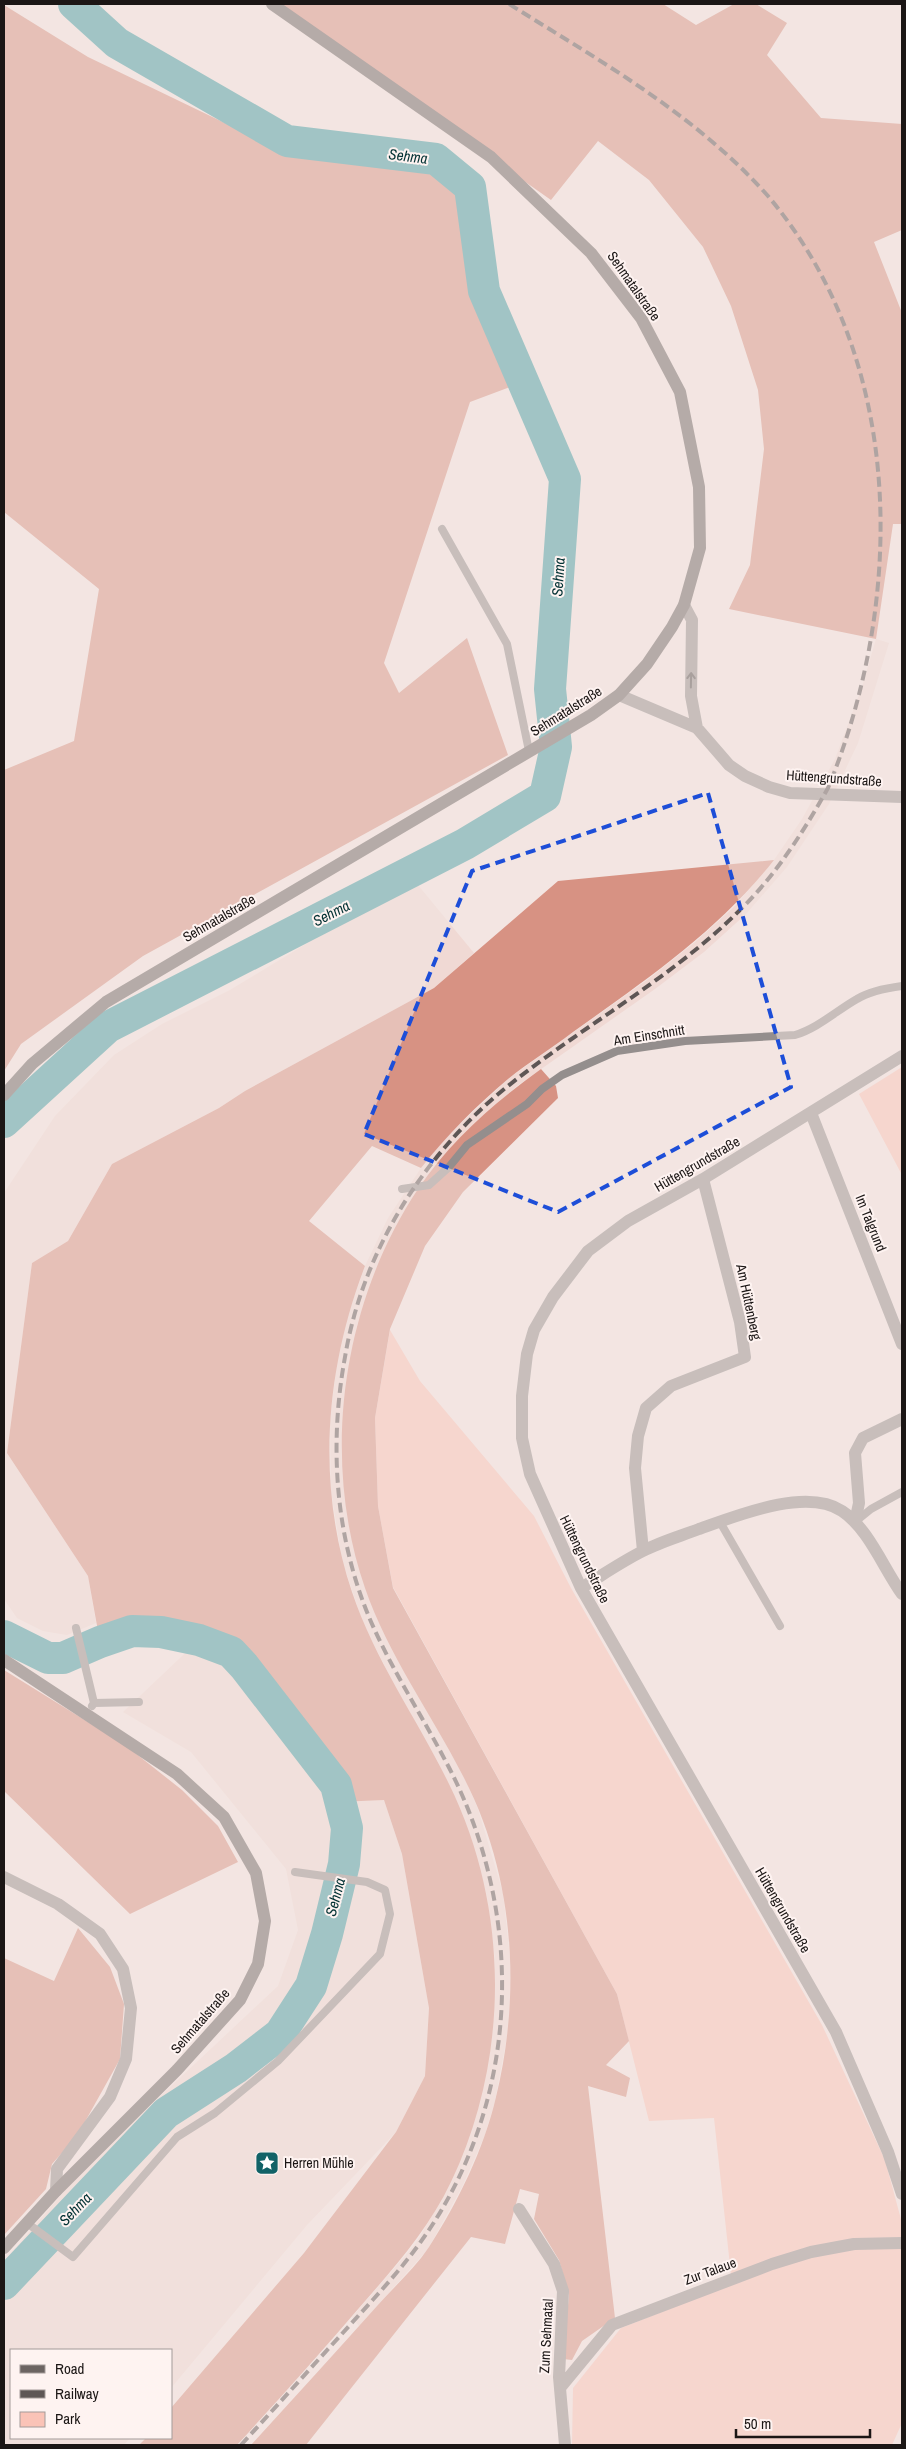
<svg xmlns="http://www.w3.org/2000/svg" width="906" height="2449" font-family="'Archivo Narrow',sans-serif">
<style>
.built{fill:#f0d9d4}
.green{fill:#fac3b7}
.forest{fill:#d79283}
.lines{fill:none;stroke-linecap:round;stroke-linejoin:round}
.river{stroke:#3f9ca2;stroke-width:32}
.lane{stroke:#948e8d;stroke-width:8}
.street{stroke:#948e8d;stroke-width:12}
.secondary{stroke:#6c6462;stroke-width:12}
.rail{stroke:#5e5655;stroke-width:4;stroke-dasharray:10 5;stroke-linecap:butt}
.oneway{stroke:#514c4b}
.marked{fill:none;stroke:#1d4ed8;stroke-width:4;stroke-dasharray:10 6;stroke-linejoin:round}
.labels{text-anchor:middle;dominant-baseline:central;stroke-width:4;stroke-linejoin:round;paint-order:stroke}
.street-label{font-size:14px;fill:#1b1615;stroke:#fef3f1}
.poi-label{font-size:14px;fill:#1b1615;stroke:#fef3f1;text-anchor:start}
.water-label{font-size:15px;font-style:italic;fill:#033234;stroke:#fef3f1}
</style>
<rect width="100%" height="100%" fill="#f3e5e2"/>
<path class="built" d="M 876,639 L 889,643 L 858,743 L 829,804 L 787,867 L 746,914 L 704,952 L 655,989 L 517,1086 L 455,1143 L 419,1188 L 399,1222 L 376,1270 L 357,1325 L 343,1420 L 342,1455 L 349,1525 L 356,1556 L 377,1618 L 466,1781 L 478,1809 L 503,1893 L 510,1958 L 511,1992 L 508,2031 L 495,2101 L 485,2135 L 462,2187 L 428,2249 L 359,2326 L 352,2317 L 416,2243 L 451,2183 L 470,2132 L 480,2098 L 493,2031 L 495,1959 L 487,1896 L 463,1815 L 437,1760 L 402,1700 L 363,1623 L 342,1560 L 331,1491 L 330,1420 L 338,1354 L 345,1323 L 365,1266 L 388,1218 L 421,1168 L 446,1137 L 509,1078 L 647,980 L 695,942 L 736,905 L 774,860 L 802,819 L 835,759 L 862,687 Z
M 413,879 L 474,953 L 434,988 L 245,1091 L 219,1108 L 112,1164 L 68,1241 L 32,1263 L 7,1453 L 88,1576 L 96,1623 L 67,1635 L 43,1631 L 17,1618 L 4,1599 L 4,1193 L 55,1116 L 114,1055 L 162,1024 L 230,990 Z
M 199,1640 L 231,1652 L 244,1666 L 338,1802 L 384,1800 L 402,1854 L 429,2008 L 425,2076 L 396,2132 L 307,2225 L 171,2388 L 171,2350 L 11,2350 L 11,2438 L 130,2438 L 124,2445 L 4,2445 L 4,2261 L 88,2164 L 278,1986 L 298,1930 L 286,1869 L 191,1752 L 123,1712 Z"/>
<path class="green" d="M 902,1067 L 902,1175 L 859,1094 Z
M 390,1330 L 420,1381 L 534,1516 L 571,1588 L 822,2025 L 885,2160 L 902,2223 L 902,2423 L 892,2445 L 572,2445 L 573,2388 L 621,2328 L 732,2284 L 714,2118 L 649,2121 L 617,1994 L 393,1587 L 378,1506 L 375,1418 Z"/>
<path class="forest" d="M 272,4 L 663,4 L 696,25 L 734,4 L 756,4 L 787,23 L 767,55 L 821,118 L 902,124 L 902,230 L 874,242 L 902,313 L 902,524 L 893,524 L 876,639 L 729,609 L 750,565 L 764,449 L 758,390 L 731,306 L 703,247 L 649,180 L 598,141 L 551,200 Z
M 4,5 L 88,57 L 281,150 L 430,171 L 462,197 L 471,295 L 513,386 L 470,402 L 384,663 L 399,693 L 467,638 L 508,755 L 143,956 L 21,1044 L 4,1071 L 4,770 L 74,741 L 99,589 L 4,512 Z
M 774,860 C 718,931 646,980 573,1032 C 552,1048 529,1062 508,1079 C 476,1106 447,1135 421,1168 L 372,1146 L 309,1221 L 365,1266 C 325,1370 316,1485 352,1592 C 375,1661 418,1720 449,1784 C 510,1908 510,2058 451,2182 C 428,2230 393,2269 359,2308 C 319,2355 278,2400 237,2445 L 139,2445 L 146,2438 L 171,2438 L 171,2408 L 304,2253 L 396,2132 L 425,2076 L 429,2008 L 402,1854 L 384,1800 L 338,1802 L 244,1666 L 230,1652 L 199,1640 L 161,1632 L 132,1631 L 100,1642 L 88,1576 L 7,1453 L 32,1263 L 68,1241 L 112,1164 L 219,1108 L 245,1091 L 434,988 L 558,881 Z
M 541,1069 L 556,1086 L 558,1098 L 463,1192 L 425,1246 L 390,1329 L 375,1418 L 378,1506 L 393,1588 L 617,1994 L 629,2041 L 606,2065 L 630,2078 L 626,2097 L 588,2086 L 615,2318 L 582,2341 L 572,2360 L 563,2359 L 569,2295 L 559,2260 L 534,2219 L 539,2194 L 520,2189 L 505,2244 L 471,2237 L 306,2445 L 251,2445 C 293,2399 335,2353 377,2306 C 394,2287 415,2268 429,2247 C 458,2202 484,2149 496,2097 C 522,1991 514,1873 463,1776 C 431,1713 388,1655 365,1588 C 320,1458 342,1303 418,1189 C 450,1141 495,1102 541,1069 Z
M 4,1670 L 125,1745 L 182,1790 L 218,1826 L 238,1862 L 130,1914 L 4,1791 Z
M 78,1928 L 110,1967 L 124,2004 L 120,2059 L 77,2136 L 52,2164 L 46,2189 L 4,2235 L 4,1958 L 54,1981 Z"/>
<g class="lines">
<path class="river" d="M 4,1122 L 108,1027 L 465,844 L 545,796 L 556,747 L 550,689 L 565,479 L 484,291 L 470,187 L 436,159 L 287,141 L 117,43 L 74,4
M 4,1636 L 48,1658 L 63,1658 L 100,1642 L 132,1631 L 161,1632 L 199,1640 L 231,1652 L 244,1666 L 336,1785 L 347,1828 L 344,1864 L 327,1934 L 311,1986 L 280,2034 L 236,2068 L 166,2113 L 4,2284"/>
<path class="lane" d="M 442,529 L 507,644 L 529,751
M 402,1189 L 429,1185 L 449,1167 L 467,1145 L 527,1104 L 542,1089 L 562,1075 L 617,1051 L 685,1041 L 795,1035 C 818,1028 836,1011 857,999 C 870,991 887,988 902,986
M 720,1522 L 780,1626
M 855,1522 L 871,1509 L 902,1492
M 76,1628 L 94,1703
M 92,1706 L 94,1703 L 139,1702
M 27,2223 L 73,2257 L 177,2137 L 215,2113 L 278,2061 L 380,1954 L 390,1914 L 385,1890 L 367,1882 L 295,1872"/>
<path class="street" d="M 684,605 L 692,620 L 691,696 L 697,728
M 619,695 L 697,728 L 729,765 L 745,776 L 769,787 L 790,793 L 902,797
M 902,1056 L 703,1179 L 628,1221 L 588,1251 L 553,1297 L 534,1330 L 527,1354 L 522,1396 L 522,1438 L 530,1474 L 581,1588 L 836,2032 L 888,2152 L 902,2194
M 811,1113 L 902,1344
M 855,1522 L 859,1503 L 855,1453 L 863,1438 L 902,1419
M 643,1551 L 635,1468 L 638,1436 L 646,1408 L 671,1386 L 745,1357 L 740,1322 L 703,1179
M 581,1588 C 601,1576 621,1562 643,1551 C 660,1542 681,1536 699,1529 C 736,1516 806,1487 842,1511 C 868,1528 884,1569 902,1594
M 4,1877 L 58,1904 L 100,1934 L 123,1969 L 131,2008 L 126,2059 L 110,2097 L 57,2169 L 56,2191
M 519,2209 L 554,2264 L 563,2291 L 559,2377 L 565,2445
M 560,2388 L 612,2325 L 772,2264 L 811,2252 L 854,2244 L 902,2243"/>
<path class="secondary" d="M 4,1095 L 32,1064 L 106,1002 L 591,715 L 619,695 L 647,664 L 672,627 L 684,605 L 700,548 L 699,487 L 680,392 L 641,318 L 591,253 L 491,157 L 272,4
M 4,1660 L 177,1774 L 224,1817 L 256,1873 L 265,1921 L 258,1964 L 240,2000 L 177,2070 L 56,2191 L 4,2248"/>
<path class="rail" d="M 241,2445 C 274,2409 307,2372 340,2336 C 366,2307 394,2278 417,2247 C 522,2105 528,1914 445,1760 C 420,1712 390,1667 369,1617 C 335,1535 329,1444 345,1357 C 362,1255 419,1162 497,1095 C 576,1029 670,981 743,907 C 777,873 804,831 828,788 C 906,598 906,360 768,196 C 695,114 600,61 509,4"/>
</g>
<defs><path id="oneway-shaft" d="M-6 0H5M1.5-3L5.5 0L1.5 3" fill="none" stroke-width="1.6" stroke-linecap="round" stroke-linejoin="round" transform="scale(1.25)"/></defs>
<use class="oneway" href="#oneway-shaft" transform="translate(691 680) rotate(-89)"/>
<path d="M0 0H906V2449H0ZM 708,793 L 791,1087 L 558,1212 L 364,1134 L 472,871 Z" fill="#f3e5e2" fill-opacity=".55" fill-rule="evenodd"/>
<path class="marked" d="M 708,793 L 791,1087 L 558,1212 L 364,1134 L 472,871 Z"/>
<defs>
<g id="sight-square" transform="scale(1.25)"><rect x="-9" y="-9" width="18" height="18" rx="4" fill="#116267" stroke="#fef3f1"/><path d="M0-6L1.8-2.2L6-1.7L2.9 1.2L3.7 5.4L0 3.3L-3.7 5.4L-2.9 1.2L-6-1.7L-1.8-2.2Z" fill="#fff"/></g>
</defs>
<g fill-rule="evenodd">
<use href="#sight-square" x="267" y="2163"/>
</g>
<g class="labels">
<g class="street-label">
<text transform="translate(634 286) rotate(55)">Sehmatalstraße</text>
<text transform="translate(566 711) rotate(-32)">Sehmatalstraße</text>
<text transform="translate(834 778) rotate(4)">Hüttengrundstraße</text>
<text transform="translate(219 918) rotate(-30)">Sehmatalstraße</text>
<text transform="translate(649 1035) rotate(-9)">Am Einschnitt</text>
<text transform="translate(697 1164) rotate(-30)">Hüttengrundstraße</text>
<text transform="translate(871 1223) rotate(68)">Im Talgrund</text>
<text transform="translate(749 1302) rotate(78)">Am Hüttenberg</text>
<text transform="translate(585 1559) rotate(64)">Hüttengrundstraße</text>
<text transform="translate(783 1910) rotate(60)">Hüttengrundstraße</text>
<text transform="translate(200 2021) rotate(-49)">Sehmatalstraße</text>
<text transform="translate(710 2271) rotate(-20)">Zur Talaue</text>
<text transform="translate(546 2336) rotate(-87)">Zum Sehmatal</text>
</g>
<g class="poi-label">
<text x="284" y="2163">Herren Mühle</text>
</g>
<g class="water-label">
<text transform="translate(408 156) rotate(7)">Sehma</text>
<text transform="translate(558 577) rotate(-86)">Sehma</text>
<text transform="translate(331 913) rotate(-27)">Sehma</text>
<text transform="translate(335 1897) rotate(-75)">Sehma</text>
<text transform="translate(75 2209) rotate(-46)">Sehma</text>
</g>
</g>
<rect width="906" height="2449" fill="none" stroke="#1b1615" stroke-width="10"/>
<rect x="10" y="2349" width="162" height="90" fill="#fef3f1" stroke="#a39b99"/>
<rect x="20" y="2365" width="25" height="8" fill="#6c6462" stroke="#a39b99"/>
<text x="55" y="2374" font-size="15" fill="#1b1615">Road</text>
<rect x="20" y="2390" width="25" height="8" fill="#5e5655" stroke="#a39b99"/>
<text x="55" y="2399" font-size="15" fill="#1b1615">Railway</text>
<rect x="20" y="2412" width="25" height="15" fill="#fac3b7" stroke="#a39b99"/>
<text x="55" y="2424" font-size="15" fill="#1b1615">Park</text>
<path d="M736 2429v8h134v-8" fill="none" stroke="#1b1615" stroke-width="2.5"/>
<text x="744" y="2429" font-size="15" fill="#1b1615" stroke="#fef3f1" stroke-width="4" paint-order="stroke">50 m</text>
</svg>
